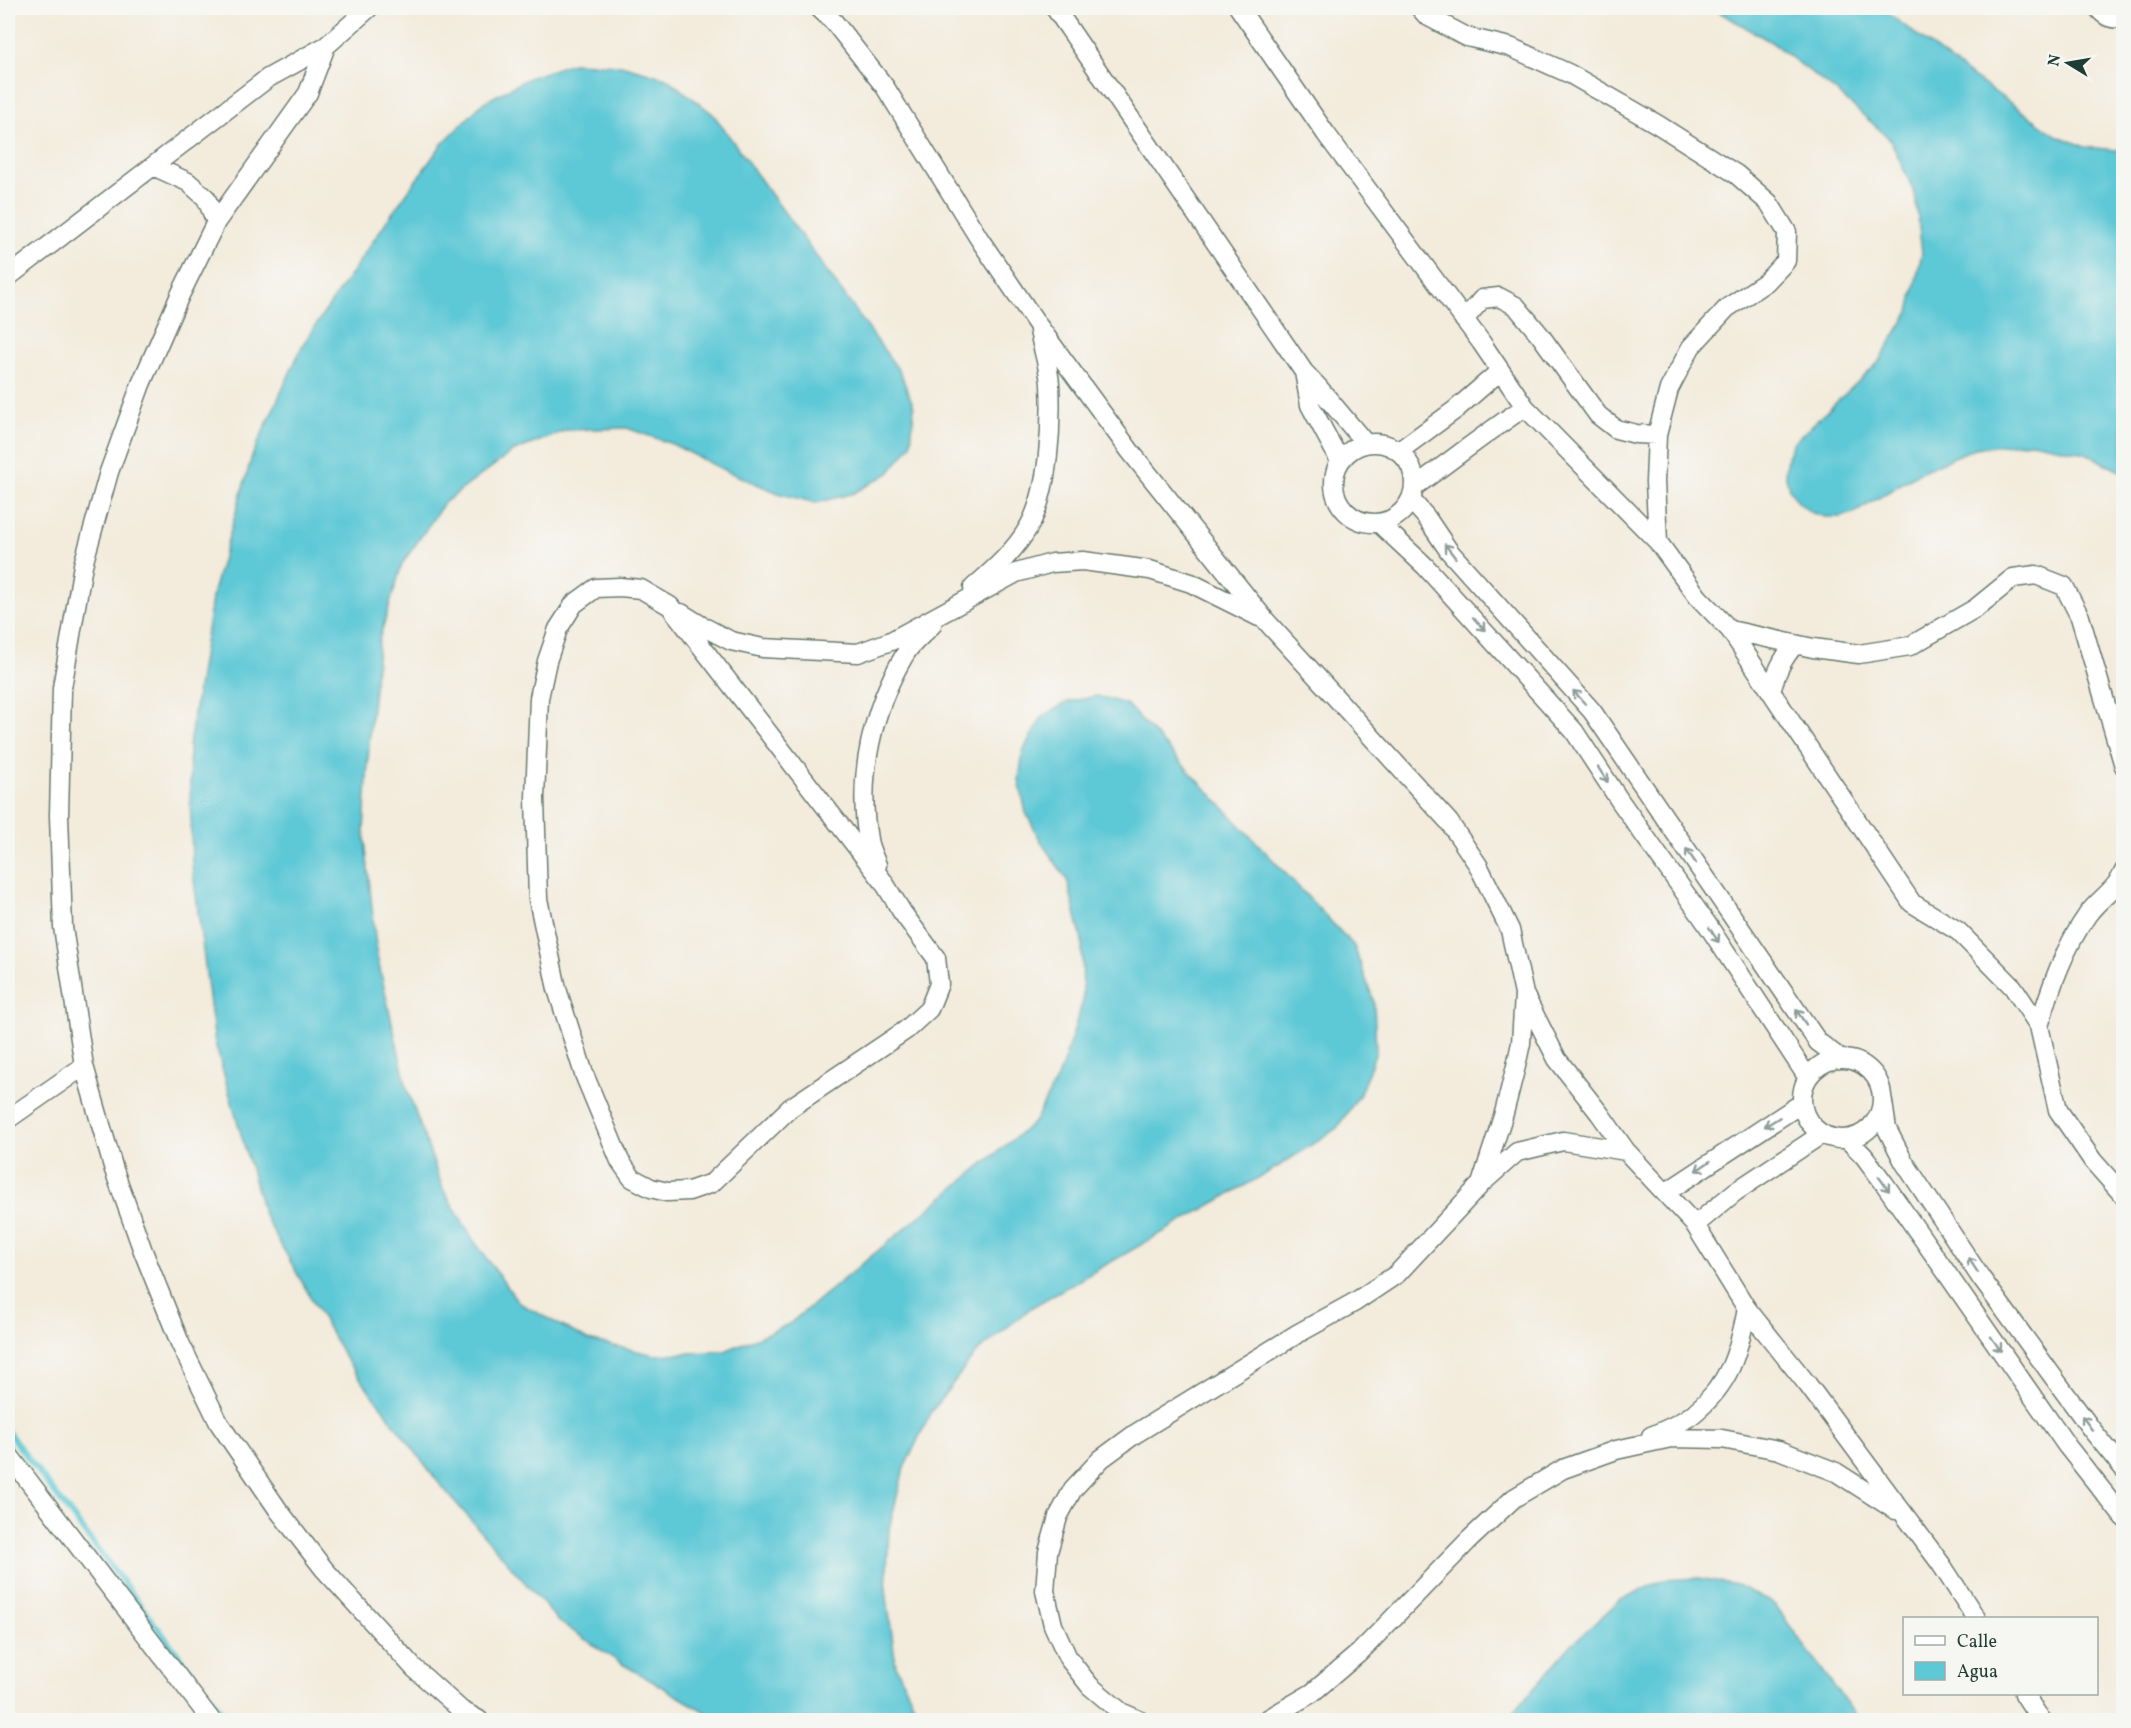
<svg xmlns="http://www.w3.org/2000/svg" width="2131" height="1728" font-family="Vollkorn,serif">
<style>
.water{fill:#5dc8d6;stroke:#3e8285;stroke-width:1.5}
.lines{fill:none;stroke-linecap:round;stroke-linejoin:round}
.stream{stroke:#5dc8d6;stroke-width:6}
.minor-casing{stroke:#697a6e;stroke-width:21}
.minor{stroke:#fff;stroke-width:18}
.oneway{stroke:#8f9e9a}
</style>
<rect width="100%" height="100%" fill="#f6f6f2"/>
<filter id="ink" filterUnits="userSpaceOnUse"><feTurbulence type="fractalNoise" baseFrequency=".0167" numOctaves="2"/><feDisplacementMap in="SourceGraphic" scale="12" xChannelSelector="R" yChannelSelector="G"/><feConvolveMatrix kernelMatrix="1 2 1 2 8 2 1 2 1" color-interpolation-filters="sRGB"/></filter>
<filter id="wash" filterUnits="userSpaceOnUse"><feTurbulence type="fractalNoise" baseFrequency=".008" numOctaves="4" result="noise"/><feDisplacementMap in="SourceGraphic" scale="24" xChannelSelector="R" yChannelSelector="G"/><feGaussianBlur stdDeviation="1.35" result="paint"/><feColorMatrix in="noise" values="0 0 0 0 0 0 0 0 0 0 0 0 0 0 0 0 0 1.4 0 .05"/><feComposite in="paint" operator="in"/></filter>
<g filter="url(#wash)">
<rect width="100%" height="100%" fill="#f3ebdb"/>
<path class="water" d="M 1712,8 L 1881,8 L 1966,72 L 2056,135 L 2085,147 L 2116,150 L 2123,149 L 2123,473 L 2086,453 L 2031,442 L 1975,448 L 1920,472 L 1856,512 L 1841,517 L 1825,517 L 1810,512 L 1798,502 L 1789,489 L 1785,473 L 1787,457 L 1793,443 L 1878,363 L 1909,312 L 1922,253 L 1915,194 L 1890,139 L 1838,93 L 1771,42 Z
M 572,63 L 621,65 L 666,78 L 713,114 L 900,372 L 914,407 L 911,445 L 889,473 L 854,493 L 816,503 L 778,493 L 724,470 L 672,444 L 627,428 L 567,430 L 512,452 L 444,503 L 402,564 L 379,640 L 370,728 L 364,830 L 377,956 L 407,1089 L 443,1189 L 474,1241 L 519,1303 L 588,1340 L 655,1355 L 725,1351 L 789,1324 L 1035,1121 L 1061,1070 L 1083,1001 L 1082,941 L 1067,879 L 1043,845 L 1026,813 L 1019,780 L 1023,751 L 1042,717 L 1067,702 L 1097,696 L 1126,704 L 1354,946 L 1374,1002 L 1376,1052 L 1360,1094 L 1337,1128 L 1279,1166 L 1032,1307 L 975,1354 L 932,1411 L 904,1468 L 889,1529 L 886,1590 L 896,1666 L 921,1720 L 719,1720 L 619,1662 L 558,1621 L 438,1482 L 345,1358 L 264,1215 L 215,1043 L 192,865 L 189,746 L 213,592 L 252,456 L 303,344 L 386,222 L 442,144 L 484,102 L 529,78 Z
M 1699,1578 L 1737,1585 L 1774,1604 L 1859,1720 L 1507,1720 L 1571,1645 L 1620,1600 L 1663,1580 Z"/>
<g class="lines">
<path class="stream" d="M 8,1432 L 228,1720"/>
</g>
</g>
<g filter="url(#ink)">
<g class="lines">
<g class="minor-casing">
<path id="minor" d="M 819,8 L 834,22 L 885,87 L 980,240 L 1037,324 L 1130,451 L 1266,621 L 1449,822 L 1478,865 L 1510,930 L 1524,994 L 1557,1059 L 1600,1114 L 1626,1151 L 1695,1225 L 1747,1309 L 1808,1385 L 1941,1564 L 1976,1618
M 1055,8 L 1304,372 L 1319,388 L 1366,444
M 1239,8 L 1326,134 L 1481,342 L 1525,407 L 1658,542 L 1698,597 L 1730,630 L 1912,903 L 1958,931 L 2013,987 L 2039,1026 L 2058,1110 L 2093,1161 L 2124,1196
M 1420,8 L 1427,16 L 1467,37 L 1510,47 L 1570,74 L 1657,124 L 1736,174 L 1769,203 L 1787,232 L 1786,261 L 1766,282 L 1727,308 L 1691,347 L 1669,389 L 1657,435 L 1655,482 L 1658,542
M 2098,8 C 2105,17 2112,20 2124,18
M 326,46 L 308,93 L 216,222 L 180,295 L 141,384 L 109,472 L 83,565 L 62,688 L 59,816 L 63,927 L 84,1066 L 114,1170 L 143,1251 L 180,1343 L 219,1423 L 279,1511 L 324,1569 L 414,1668 L 461,1710 L 479,1720
M 153,166 L 188,182 L 206,198 L 216,222
M 8,277 L 268,78 L 326,46 L 369,8
M 1464,320 L 1482,299 L 1499,297 L 1516,306 L 1540,335 L 1598,415 L 1616,429 L 1636,434 L 1657,435
M 1304,372 L 1310,405 L 1340,461
M1334 483a40 40 0 1 1 80 0a40 40 0 1 1-80 0Z
M 1399,451 L 1455,410 L 1500,371
M 1414,487 C 1452,460 1487,432 1525,407
M 1411,500 L 1426,517 L 1449,551 L 1592,711 L 1818,1042 L 1841,1059
M 1379,523 L 1425,566 L 1574,731 L 1620,801 L 1707,924 L 1808,1078
M 620,587 L 641,589 L 670,606 L 883,881 L 902,912 L 936,958 L 939,984 L 929,1009 L 906,1030 L 790,1108 L 712,1183 L 689,1191 L 667,1192 L 651,1188 L 632,1178 L 620,1161 L 584,1074 L 557,989 L 538,899 L 535,798 L 539,698 L 547,661 L 558,629 L 574,604 L 596,588 Z
M 973,588 C 993,570 1014,552 1028,528 C 1049,493 1052,425 1050,384 C 1049,367 1042,348 1039,330
M 681,613 L 702,626 L 731,641 L 763,648 L 858,653 L 891,641 L 1016,573 L 1052,563 L 1083,561 L 1150,570 L 1191,583 L 1259,617
M 1730,630 L 1813,648 L 1859,654 L 1910,646 L 1976,608 L 2013,578 L 2036,575 L 2064,586 L 2080,617 L 2124,766
M 1771,692 C 1776,673 1782,659 1795,644
M 877,865 C 874,857 869,848 868,839 C 857,777 872,710 904,656 C 910,644 923,635 932,625
M 2039,1026 C 2051,987 2064,948 2088,914 C 2099,899 2117,889 2124,871
M1802 1099a40 40 0 1 1 80 0a40 40 0 1 1-80 0Z
M 1881,1089 L 1887,1129 L 1904,1162 L 1981,1278 L 2092,1430 L 2124,1469
M 8,1119 L 84,1066
M 1847,1139 L 1864,1156 L 1884,1183 L 2067,1446 L 2124,1518
M 1482,1183 L 1517,1152 L 1563,1141 L 1626,1151
M 1665,1193 L 1802,1103
M 1695,1225 L 1735,1192 L 1822,1134
M 1651,1436 C 1664,1430 1681,1424 1693,1414 C 1730,1384 1738,1354 1747,1309
M 8,1454 L 211,1720
M 2024,1694 L 2041,1720
M 1139,1720 L 1121,1712 L 1090,1686 L 1068,1658 L 1053,1625 L 1045,1591 L 1048,1552 L 1058,1517 L 1073,1489 L 1101,1459 L 1135,1434 L 1297,1334 L 1355,1302 L 1397,1274 L 1481,1184 L 1504,1113 L 1516,1066 L 1521,1043 L 1524,995
M 1266,1720 L 1312,1693 L 1359,1653 L 1469,1540 L 1514,1498 L 1563,1469 L 1616,1450 L 1671,1438 L 1722,1439 L 1779,1450 L 1836,1472 L 1895,1510"/>
</g>
<use href="#minor" class="minor"/>
</g>
<defs><path id="oneway-shaft" d="M-6 0H5M1.5-3L5.5 0L1.5 3" fill="none" stroke-width="1.6" stroke-linecap="round" stroke-linejoin="round" transform="scale(1.5)"/></defs>
<g class="oneway">
<use href="#oneway-shaft" transform="translate(1450 551) rotate(-128)"/>
<use href="#oneway-shaft" transform="translate(1479 624) rotate(48)"/>
<use href="#oneway-shaft" transform="translate(1579 697) rotate(-132)"/>
<use href="#oneway-shaft" transform="translate(1603 775) rotate(57)"/>
<use href="#oneway-shaft" transform="translate(1691 856) rotate(-124)"/>
<use href="#oneway-shaft" transform="translate(1714 935) rotate(57)"/>
<use href="#oneway-shaft" transform="translate(1801 1017) rotate(-124)"/>
<use href="#oneway-shaft" transform="translate(1772 1122) rotate(148)"/>
<use href="#oneway-shaft" transform="translate(1703 1166) rotate(146)"/>
<use href="#oneway-shaft" transform="translate(1884 1184) rotate(54)"/>
<use href="#oneway-shaft" transform="translate(1973 1265) rotate(-123)"/>
<use href="#oneway-shaft" transform="translate(1996 1344) rotate(55)"/>
<use href="#oneway-shaft" transform="translate(2087 1423) rotate(-126)"/>
</g>
</g>
<rect width="2131" height="1728" fill="none" stroke="#f6f6f2" stroke-width="30"/>
<rect x="1903" y="1617" width="195" height="78" fill="#f6f6f2" stroke="#a0aca6" stroke-width="1.5"/>
<rect x="1915" y="1636" width="30" height="9" fill="#ffffff" stroke="#a0aca6" stroke-width="1.5"/>
<text x="1957" y="1647" font-size="18" fill="#1f3d34">Calle</text>
<rect x="1915" y="1662" width="30" height="18" fill="#5dc8d6" stroke="#a0aca6" stroke-width="1.5"/>
<text x="1957" y="1677" font-size="18" fill="#1f3d34">Agua</text>
<g transform="translate(2068 63) rotate(281)" stroke="#f6f6f2" stroke-width="4.5" paint-order="stroke">
<path d="M0-4.5L10 22L0 15L-10 22Z" fill="#1f3d34"/>
<text y="-9" font-size="16" font-weight="bold" text-anchor="middle" fill="#1f3d34">N</text>
</g>
</svg>
